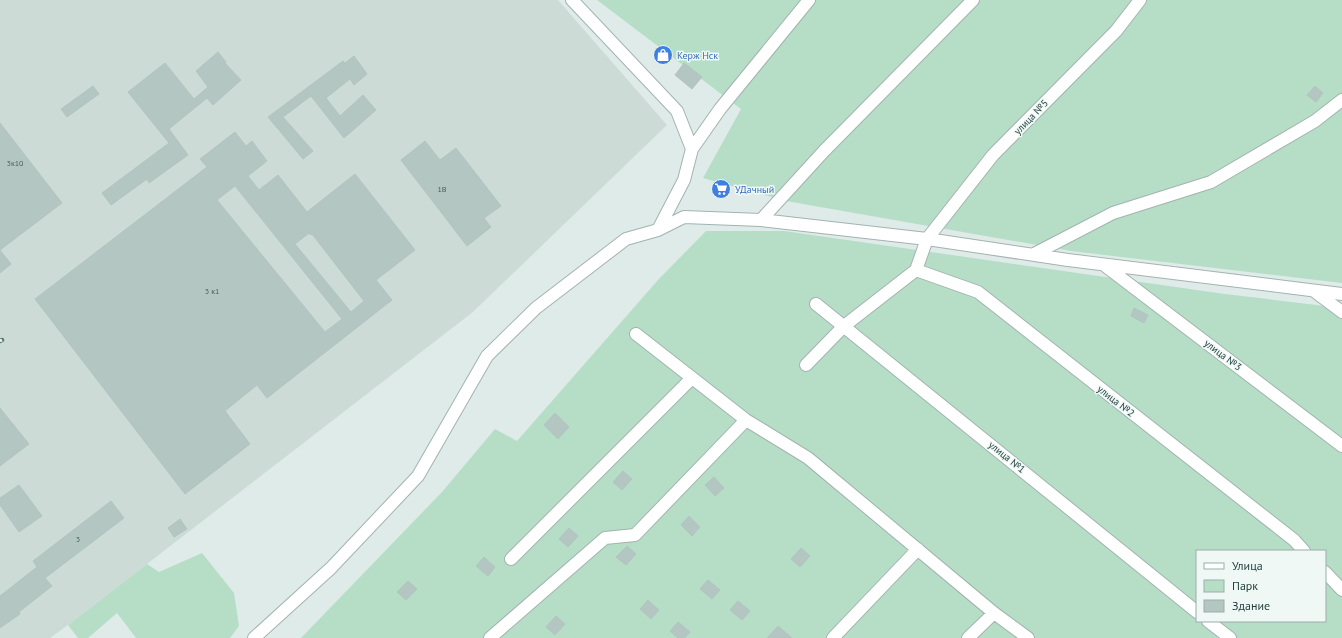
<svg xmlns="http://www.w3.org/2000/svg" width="1342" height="638" font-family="'PT Sans',sans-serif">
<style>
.built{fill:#cddbd7}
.green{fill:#b6dec7;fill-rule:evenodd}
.building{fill:#b4c6c1;stroke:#b1c5c0;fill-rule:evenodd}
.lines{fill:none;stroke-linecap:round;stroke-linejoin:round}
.minor-casing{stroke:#a2b3b0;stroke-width:14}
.minor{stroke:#fff;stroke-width:12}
.rail-casing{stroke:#597875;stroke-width:4.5}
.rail{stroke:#eff8f5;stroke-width:3;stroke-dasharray:9;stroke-linecap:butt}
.labels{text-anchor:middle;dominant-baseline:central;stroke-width:3;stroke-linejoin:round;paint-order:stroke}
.number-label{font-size:8px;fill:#445e5b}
.shop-label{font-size:10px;fill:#366cbe;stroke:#eff8f5;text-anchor:start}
.street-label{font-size:10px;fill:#1f3c39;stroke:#eff8f5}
</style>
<rect width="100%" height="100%" fill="#dfebe8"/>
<path class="built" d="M 0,0 L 558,0 L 667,125 L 473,312 L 68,625 L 50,638 L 0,638 Z"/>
<path class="green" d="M 597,0 L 1342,0 L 1342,283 L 1071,251 L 786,201 L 703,178 L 741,109 Z
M 706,231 L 784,231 L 1225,294 L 1342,308 L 1342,638 L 301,638 L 442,492 L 495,429 L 517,441 L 658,280 ZM 1197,551 L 1325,551 L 1325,621 L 1197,621 Z
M 202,553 L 234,593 L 239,626 L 230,638 L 136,638 L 117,613 L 88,638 L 78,638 L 68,625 L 147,564 L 159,572 Z"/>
<path class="building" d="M 218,52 L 226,62 L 225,63 L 241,80 L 213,105 L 207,98 L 169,129 L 188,155 L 149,183 L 147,179 L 111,205 L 102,193 L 169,143 L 128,92 L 165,63 L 194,99 L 208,87 L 196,71 Z
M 354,56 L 367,74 L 354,85 L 350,79 L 326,98 L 340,116 L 363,95 L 376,110 L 344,138 L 311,96 L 283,117 L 313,151 L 303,159 L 268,117 L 343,61 L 345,63 Z
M 684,63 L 702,77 L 692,89 L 675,75 Z
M 93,86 L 99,94 L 67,117 L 61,109 Z
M 1315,86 L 1323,93 L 1316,102 L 1307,95 Z
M 0,123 L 62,203 L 0,250 L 11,264 L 0,273 Z
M 235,132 L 246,146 L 252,141 L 267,161 L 248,176 L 259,190 L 278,175 L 307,212 L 355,174 L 415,250 L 376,280 L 392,300 L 267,398 L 257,385 L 225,411 L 250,444 L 185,494 L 35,299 L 207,167 L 200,159 ZM 235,186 L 342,319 L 325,332 L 217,200 ZM 309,233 L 310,235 L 312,234 L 364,301 L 351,312 L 295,244 Z
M 425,141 L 440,160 L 456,148 L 501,206 L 484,218 L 491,227 L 467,246 L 401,160 Z
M 1134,308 L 1148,315 L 1144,323 L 1131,316 Z
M 0,408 L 29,444 L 0,466 Z
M 555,413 L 569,427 L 558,439 L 544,425 Z
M 623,471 L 632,479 L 622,490 L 613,482 Z
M 714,477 L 724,488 L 715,496 L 705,485 Z
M 19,485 L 42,516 L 19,532 L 0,505 L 0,498 Z
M 111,501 L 124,518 L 45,578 L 52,586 L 19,612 L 20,614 L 0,628 L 0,596 L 37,567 L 33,561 Z
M 689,516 L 700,527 L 692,536 L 681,525 Z
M 180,519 L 187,529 L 174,537 L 168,528 Z
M 569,528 L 578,536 L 568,547 L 559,539 Z
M 627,546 L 636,554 L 626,565 L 616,557 Z
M 801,548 L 810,556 L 800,567 L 791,559 Z
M 484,557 L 495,567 L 488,576 L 476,566 Z
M 708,580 L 720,590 L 712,599 L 700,589 Z
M 408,581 L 417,589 L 406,600 L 397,592 Z
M 648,600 L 659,610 L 651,619 L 640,609 Z
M 738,601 L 750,611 L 742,620 L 730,610 Z
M 556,616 L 565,624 L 555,635 L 546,627 Z
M 678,622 L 690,632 L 685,638 L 678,638 L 670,631 Z
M 778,626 L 792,638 L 767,638 Z"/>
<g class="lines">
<g class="minor-casing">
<path id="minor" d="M 572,0 L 677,111 L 692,149 L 684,180 L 658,230
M 692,149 L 720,109 L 809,0
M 761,220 L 824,151 L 973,0
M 1034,254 L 1113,213 L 1211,182 L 1315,121 L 1342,100
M 1104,265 L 1342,446
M 916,270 L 978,292 L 1294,540 L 1304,551
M 1314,291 L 1342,312
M 816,304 L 1197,612
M 636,334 L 746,420 L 808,458 L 994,613 L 1028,638
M 806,365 L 844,326 L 916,270 L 927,239 L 993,155 L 1116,31 L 1140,0
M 511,559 L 692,378
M 1325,572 L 1342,590
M 1208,621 L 1230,638
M 254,638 L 331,568 L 418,476 L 487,356 L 536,308 L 626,239 L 658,230 L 684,217 L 761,220 L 927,239 L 1068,260 L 1342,294
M 490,638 L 605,538 L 635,535 L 746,420
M 833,638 L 918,549
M 968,638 L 994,613"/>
</g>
<use href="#minor" class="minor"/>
<g class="rail-casing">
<path id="rail" d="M 0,341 L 2,340"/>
</g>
<use href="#rail" class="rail"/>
</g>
<defs>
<g id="shop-disc" transform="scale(1)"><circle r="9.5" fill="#3f7fe0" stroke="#eff8f5"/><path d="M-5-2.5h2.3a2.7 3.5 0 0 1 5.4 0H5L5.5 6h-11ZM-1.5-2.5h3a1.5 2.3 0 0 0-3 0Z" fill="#fff"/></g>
<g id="supermarket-disc" transform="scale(1)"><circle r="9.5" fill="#3f7fe0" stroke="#eff8f5"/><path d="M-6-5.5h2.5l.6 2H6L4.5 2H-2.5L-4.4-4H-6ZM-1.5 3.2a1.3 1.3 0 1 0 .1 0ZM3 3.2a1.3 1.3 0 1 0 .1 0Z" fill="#fff"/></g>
</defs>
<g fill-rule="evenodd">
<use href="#shop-disc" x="663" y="55"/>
<use href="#supermarket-disc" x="721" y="189"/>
</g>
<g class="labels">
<g class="number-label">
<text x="15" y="163">3к10</text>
<text x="442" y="189">1В</text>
<text x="212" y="291">3 к1</text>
<text x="78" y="539">3</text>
</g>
<g class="shop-label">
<text x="677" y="55">Керж Нск</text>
<text x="735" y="189">УДачный</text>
</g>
<g class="street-label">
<text transform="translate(1031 117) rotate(-46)">улица №5</text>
<text transform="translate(1223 355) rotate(37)">улица №3</text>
<text transform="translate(1116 401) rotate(38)">улица №2</text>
<text transform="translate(1007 457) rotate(39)">улица №1</text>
</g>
</g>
<rect x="1196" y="550" width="130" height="72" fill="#eff8f5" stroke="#9cadaa"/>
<rect x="1204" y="563" width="20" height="6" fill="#ffffff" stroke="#9cadaa"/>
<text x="1232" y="570" font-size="12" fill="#1f3c39">Улица</text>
<rect x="1204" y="580" width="20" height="12" fill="#b6dec7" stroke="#9cadaa"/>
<text x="1232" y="590" font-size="12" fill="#1f3c39">Парк</text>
<rect x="1204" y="600" width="20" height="12" fill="#b4c6c1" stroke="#9cadaa"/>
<text x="1232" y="610" font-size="12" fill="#1f3c39">Здание</text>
</svg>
